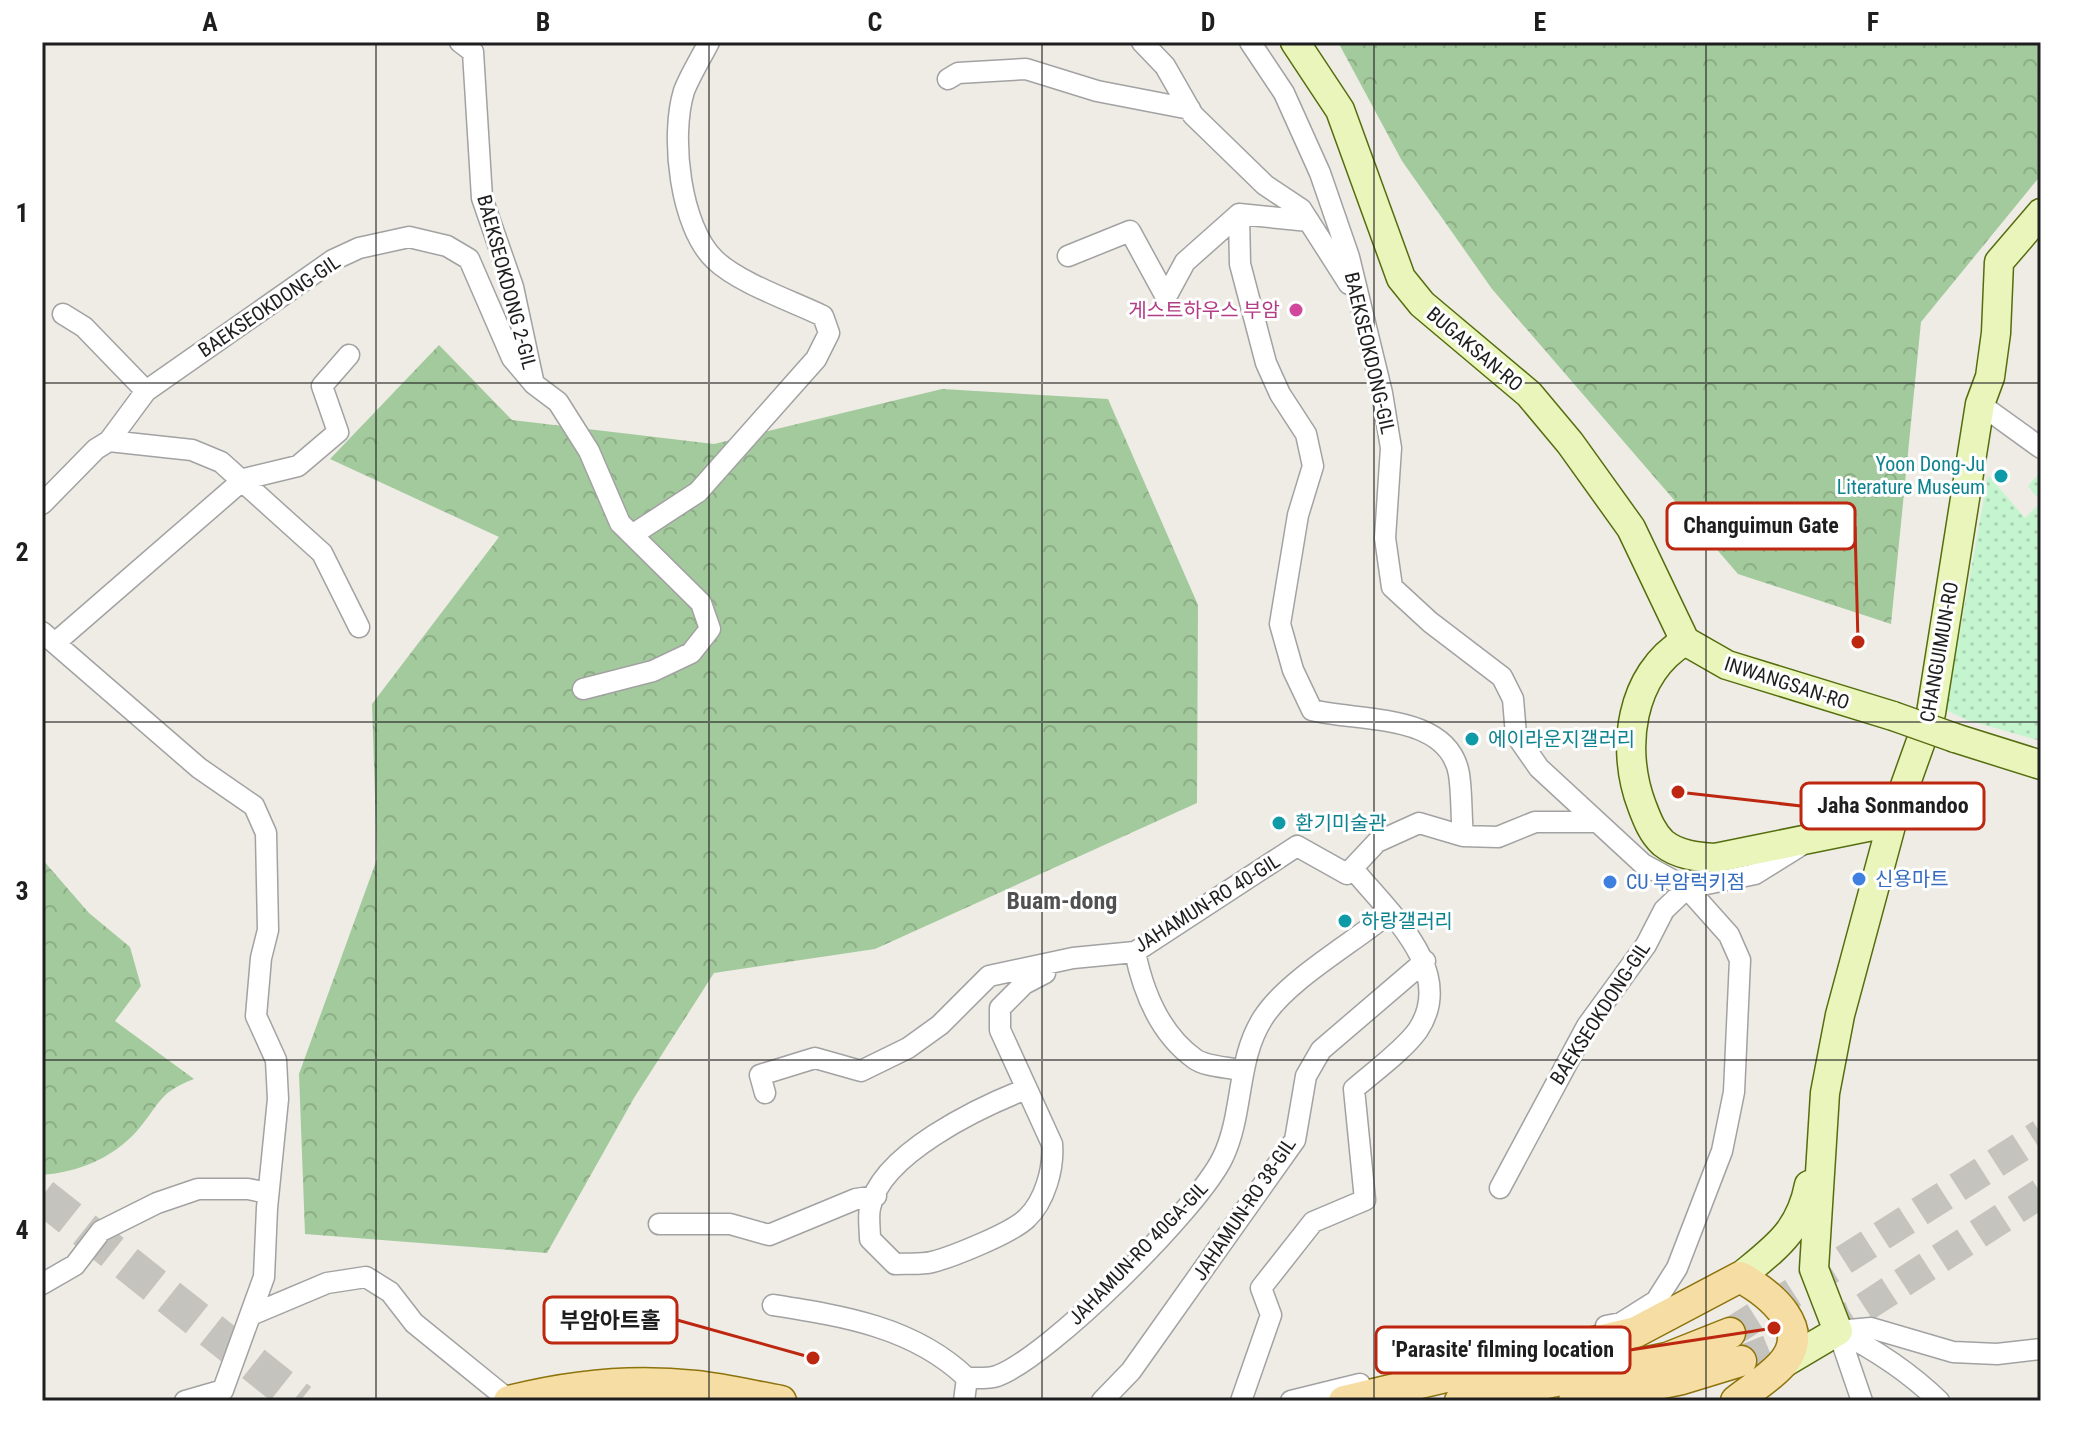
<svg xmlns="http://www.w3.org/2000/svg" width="2083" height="1443" font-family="'Roboto Condensed','Noto Sans KR',sans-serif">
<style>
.forest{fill:url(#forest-crowns)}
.park{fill:url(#park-dots)}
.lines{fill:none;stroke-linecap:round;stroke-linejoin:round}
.primary-tunnel{stroke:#c4c3bd;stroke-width:30;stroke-dasharray:30 15;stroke-linecap:butt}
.highway-tunnel{stroke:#c4c3bd;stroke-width:36;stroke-dasharray:36 18;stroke-linecap:butt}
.street-casing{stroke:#a2a2a2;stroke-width:23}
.secondary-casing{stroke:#556d0d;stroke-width:31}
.primary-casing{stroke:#8d730b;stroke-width:33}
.street{stroke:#fff;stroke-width:20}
.secondary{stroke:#eaf5bc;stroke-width:28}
.primary{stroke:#f5dda3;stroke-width:30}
.secondary-bridge-casing{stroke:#556d0d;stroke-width:31;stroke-linecap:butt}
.secondary-bridge{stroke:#eaf5bc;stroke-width:28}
.grid{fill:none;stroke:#1e1e1e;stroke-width:2;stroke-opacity:0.55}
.hotel-dot{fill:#d1479c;stroke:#fff;stroke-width:3}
.culture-dot{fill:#0f9aa8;stroke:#fff;stroke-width:3}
.shop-dot{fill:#3f7fe0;stroke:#fff;stroke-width:3}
.labels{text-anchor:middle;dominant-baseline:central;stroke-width:6;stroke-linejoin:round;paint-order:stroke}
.street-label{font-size:20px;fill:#1e1e1e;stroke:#fff}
.hotel-label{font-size:20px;fill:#b23c85;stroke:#fff;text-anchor:end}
.culture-label{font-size:20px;fill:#0d838f;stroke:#fff;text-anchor:start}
.shop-label{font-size:20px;fill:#366cbe;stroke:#fff;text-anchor:start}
.quarter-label{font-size:24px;font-weight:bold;fill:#515151;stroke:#fff}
.leader{fill:none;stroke:#bd270f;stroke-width:3}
.callout-dot{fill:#bd270f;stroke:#fff;stroke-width:3}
.callout{fill:#fff;stroke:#bd270f;stroke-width:3}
.callout-label{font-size:22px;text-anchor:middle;font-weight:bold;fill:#1e1e1e}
.neatline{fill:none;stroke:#1e1e1e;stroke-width:3}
.grid-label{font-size:26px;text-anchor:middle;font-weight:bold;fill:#1e1e1e}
</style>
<defs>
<pattern id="forest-crowns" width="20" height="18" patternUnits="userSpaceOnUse" patternTransform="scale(2)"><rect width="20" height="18" fill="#a3ca9c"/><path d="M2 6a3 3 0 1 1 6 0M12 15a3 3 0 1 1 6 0" fill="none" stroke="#8cad86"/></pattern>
<pattern id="park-dots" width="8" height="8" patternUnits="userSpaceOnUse" patternTransform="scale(2)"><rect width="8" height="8" fill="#c4f5cf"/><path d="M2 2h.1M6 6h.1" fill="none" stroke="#a8d2b1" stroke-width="1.8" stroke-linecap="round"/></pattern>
</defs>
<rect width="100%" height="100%" fill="#eeece5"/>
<path class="forest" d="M 1338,42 L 2041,42 L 2041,175 L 1921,322 L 1891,624 L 1738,574 L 1492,289 L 1402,161 Z
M 439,345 L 512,420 L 714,444 L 942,389 L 1108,399 L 1198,605 L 1197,803 L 875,949 L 714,973 L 634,1098 L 547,1253 L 305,1234 L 299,1074 L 377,859 L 372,704 L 499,537 L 330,459 Z
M 42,859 L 89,913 L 130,947 L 141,986 L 115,1021 L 194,1079 C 157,1093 160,1105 136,1132 C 111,1159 78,1172 42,1175 Z"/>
<path class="park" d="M 2041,471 L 2041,741 L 1967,720 L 1946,710 L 1988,475 L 2025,518 L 2041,502 L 2028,486 Z"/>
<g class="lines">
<path class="primary-tunnel" d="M 1730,1333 L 2041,1134
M 1741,1361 L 1851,1316 L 2041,1193"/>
<path class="highway-tunnel" d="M 42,1196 L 300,1401"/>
<g class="street-casing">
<path id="street" d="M 460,42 L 473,52 L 482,198 L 513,287 L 533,380
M 1142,42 L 1165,66 L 1193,115 L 1265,185 L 1301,209 L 1349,284
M 1250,42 L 1284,93 L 1320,173 L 1349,257 L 1382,393 L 1391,448 L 1385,538 L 1392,587 L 1430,622 L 1502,677 L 1513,699 L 1516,735 L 1539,768 L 1643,864 L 1687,888 L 1755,874 L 1800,846
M 948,79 L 958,73 L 1026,69 L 1097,91 L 1190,109
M 1239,214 L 1240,264 L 1266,363 L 1280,394 L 1306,434 L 1313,466 L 1298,515 L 1280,624 L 1293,670 L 1312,710 C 1358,722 1448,712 1459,774 C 1462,794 1461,815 1463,836
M 1068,256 L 1130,231 L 1166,297 L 1185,262 L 1239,214 L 1309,221
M 63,314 L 84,327 L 146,391
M 1980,404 L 2041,448
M 109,441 L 192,450 L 221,462 L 322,553 L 359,627
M 42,504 L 96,449 L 109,441 L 146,391 L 333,260 L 359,248 L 409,237 L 447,246 L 469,259 L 512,358 L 534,384 L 558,402 L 589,451 L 620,523 L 701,603 L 710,629 L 691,653 L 653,671 L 583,689
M 632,535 L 698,492 L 816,359 L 829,333 L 823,316 C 792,301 739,283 715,260 C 680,227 670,136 684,91 C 690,75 701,58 709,42
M 42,632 L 199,768 L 254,806 L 266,833 L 268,930 L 261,958 L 256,1016 L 276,1060 L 278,1099 L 267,1208 L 264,1277 L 223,1390 L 185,1401
M 55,643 L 244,479 L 298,466 L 338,432 L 322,386 L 349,355
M 1135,952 C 1143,991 1160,1034 1195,1059 C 1206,1067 1229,1067 1243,1071
M 1026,1089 C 980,1107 880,1154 870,1208 C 868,1217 870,1229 870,1239 L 895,1264 C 906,1263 920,1265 932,1262 C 952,1257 1012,1233 1027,1218 C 1045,1201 1054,1168 1052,1144 L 1000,1030 L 1000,1008 L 1024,984 L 1045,973
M 765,1093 L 760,1075 L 815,1058 L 861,1071 L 908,1048 L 940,1025 L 989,976 L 1073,958 L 1135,952 L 1297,846 L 1347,874 L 1377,842 L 1419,823 L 1463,836 L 1498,837 L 1535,822 L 1597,822
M 1500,1188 L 1587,1026 L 1646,945 L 1664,910 L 1687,888 L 1729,935 L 1740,960 L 1734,1092 L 1722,1151 L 1677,1268 L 1656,1301 L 1621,1323 L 1606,1326
M 659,1224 L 730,1224 L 769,1235 L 856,1199 L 876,1196
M 42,1284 L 75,1265 L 101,1231 L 157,1203 L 198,1189 L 248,1189 L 268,1193
M 773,1305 C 843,1316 914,1327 967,1378 L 964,1401
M 251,1315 L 327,1283 L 366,1277 L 390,1292 L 414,1323 L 510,1401
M 1838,1331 L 1871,1328 L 1953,1352 L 1997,1354 L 2041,1349
M 1838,1331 C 1876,1350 1909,1372 1939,1401
M 1838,1331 L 1862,1401
M 967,1378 C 976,1378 988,1379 997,1376 C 1049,1357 1199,1208 1223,1157 C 1244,1113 1236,1060 1263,1018 C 1287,980 1353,943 1389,913
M 1102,1401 L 1131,1371 L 1295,1140 L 1306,1076 L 1321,1050 L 1425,961
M 1241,1401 L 1271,1315 L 1261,1288 L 1313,1222 L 1365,1200 L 1354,1089 C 1372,1073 1404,1050 1418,1030 C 1457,971 1389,913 1354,870
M 1291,1401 L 1360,1384"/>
</g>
<g class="secondary-casing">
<path id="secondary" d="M 1295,42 L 1340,110 L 1401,278 L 1422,304 L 1529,394 L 1570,443 L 1631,528 L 1685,641 L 1727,665 L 1893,716
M 1685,641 C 1630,674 1620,749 1642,806 C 1647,819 1652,833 1663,843 C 1678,855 1697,857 1715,858 L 1892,822
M 1955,738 L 2041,765
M 1740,1277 C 1775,1248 1800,1232 1809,1185
M 1784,1363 L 1838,1331 L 1814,1269 L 1825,1093 L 1840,1015 L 1892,822 L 1931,713 L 1980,404 L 1990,377 L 1996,333 L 1999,262 L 2041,213"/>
</g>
<g class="primary-casing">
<path id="primary" d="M 509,1401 C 568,1386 634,1379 695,1386 C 724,1389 753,1396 781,1401
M 1344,1401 L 1636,1332 L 1740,1277 C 1769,1293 1815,1329 1781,1365 C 1768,1379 1751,1389 1736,1401
M 1460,1401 L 1667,1358 L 1730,1333
M 1574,1401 L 1682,1379 L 1741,1361"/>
</g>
<use href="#street" class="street"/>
<use href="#secondary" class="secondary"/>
<use href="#primary" class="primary"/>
<g class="secondary-bridge-casing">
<path id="secondary-bridge" d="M 1893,716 L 1955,738"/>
</g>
<use href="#secondary-bridge" class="secondary-bridge"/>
</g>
<path class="grid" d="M 376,42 L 376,1401M 709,42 L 709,1401M 1042,42 L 1042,1401M 1374,42 L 1374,1401M 1706,42 L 1706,1401M 42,383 L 2041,383M 42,722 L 2041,722M 42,1060 L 2041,1060"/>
<circle class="hotel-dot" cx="1296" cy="310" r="8"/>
<g class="culture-dot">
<circle cx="2001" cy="476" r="8"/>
<circle cx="1472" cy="739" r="8"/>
<circle cx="1279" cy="823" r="8"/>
<circle cx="1345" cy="921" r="8"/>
</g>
<g class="shop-dot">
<circle cx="1859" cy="879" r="8"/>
<circle cx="1610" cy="882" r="8"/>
</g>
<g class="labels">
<g class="street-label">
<text transform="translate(507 282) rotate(75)">BAEKSEOKDONG 2-GIL</text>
<text transform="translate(269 306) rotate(-34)">BAEKSEOKDONG-GIL</text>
<text transform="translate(1475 349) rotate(40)">BUGAKSAN-RO</text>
<text transform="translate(1370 353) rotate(77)">BAEKSEOKDONG-GIL</text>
<text transform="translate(1939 652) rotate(-80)">CHANGUIMUN-RO</text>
<text transform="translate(1787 683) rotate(18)">INWANGSAN-RO</text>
<text transform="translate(1207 903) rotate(-32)">JAHAMUN-RO 40-GIL</text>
<text transform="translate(1600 1013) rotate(-57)">BAEKSEOKDONG-GIL</text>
<text transform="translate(1244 1209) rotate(-56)">JAHAMUN-RO 38-GIL</text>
<text transform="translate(1138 1253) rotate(-46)">JAHAMUN-RO 40GA-GIL</text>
</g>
<g class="hotel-label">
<text x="1280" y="310">게스트하우스 부암</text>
</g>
<g class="culture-label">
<text x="1985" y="464" text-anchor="end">Yoon Dong-Ju<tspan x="1985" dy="23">Literature Museum</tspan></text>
<text x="1488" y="739">에이라운지갤러리</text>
<text x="1295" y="823">환기미술관</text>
<text x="1361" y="921">하랑갤러리</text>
</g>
<g class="shop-label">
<text x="1875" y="879">신용마트</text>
<text x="1626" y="882">CU 부암럭키점</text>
</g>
<g class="quarter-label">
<text x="1062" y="901">Buam-dong</text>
</g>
</g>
<path class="leader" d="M1858 642L1855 526M1678 792L1801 806M813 1358L677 1320M1774 1328L1630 1350"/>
<g class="callout-dot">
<circle cx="1858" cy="642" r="8"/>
<circle cx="1678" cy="792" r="8"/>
<circle cx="813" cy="1358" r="8"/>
<circle cx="1774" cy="1328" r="8"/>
</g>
<g class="callout">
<rect x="1667" y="503" width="188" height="46" rx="8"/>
<rect x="1801" y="783" width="183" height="46" rx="8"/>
<rect x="544" y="1297" width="133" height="46" rx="8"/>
<rect x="1376" y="1327" width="254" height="46" rx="8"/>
</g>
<g class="callout-label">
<text x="1761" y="533">Changuimun Gate</text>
<text x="1893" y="813">Jaha Sonmandoo</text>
<text x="610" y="1328">부암아트홀</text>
<text x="1503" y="1357">'Parasite' filming location</text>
</g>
<rect width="2083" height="1443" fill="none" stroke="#ffffff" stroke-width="88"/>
<rect x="44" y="44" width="1995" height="1355" class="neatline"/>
<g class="grid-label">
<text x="210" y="31">A</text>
<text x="543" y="31">B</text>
<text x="875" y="31">C</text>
<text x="1208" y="31">D</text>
<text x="1540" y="31">E</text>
<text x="1873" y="31">F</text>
<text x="22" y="222">1</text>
<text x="22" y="561">2</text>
<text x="22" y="900">3</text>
<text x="22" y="1239">4</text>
</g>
</svg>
